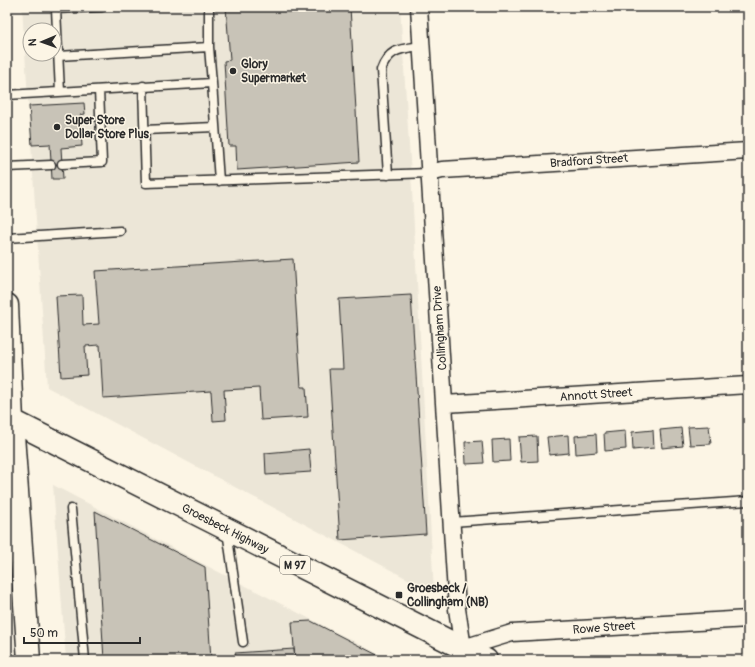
<svg xmlns="http://www.w3.org/2000/svg" width="755" height="667" font-family="Pangolin,sans-serif">
<style>
.built{fill:#ece6d7;fill-rule:evenodd}
.green{fill:#ded8ca;stroke:#84827a}
.building{fill:#c8c3b7;stroke:#2b2b2b}
.lines{fill:none;stroke-linecap:round;stroke-linejoin:round}
.lane-casing{stroke:#2b2b2b;stroke-width:11}
.street-casing{stroke:#2b2b2b;stroke-width:19}
.primary-casing{stroke:#2b2b2b;stroke-width:25}
.highway-casing{stroke:#2b2b2b;stroke-width:25}
.lane{stroke:#fcf5e5;stroke-width:8}
.street{stroke:#fcf5e5;stroke-width:16}
.primary{stroke:#fcf5e5;stroke-width:22}
.highway{stroke:#fcf5e5;stroke-width:22}
.poi-dot{fill:#2b2b2b;stroke:#fcf5e5;stroke-width:1.5}
.labels{text-anchor:middle;dominant-baseline:central;stroke-width:3;stroke-linejoin:round;paint-order:stroke}
.shield{fill:#fcf5e5;stroke:#6a6863;stroke-width:1}
.shield-label{font-size:11px;font-weight:bold;fill:#2b2b2b}
.poi-label{font-size:12px;font-weight:bold;fill:#2b2b2b;stroke:#fcf5e5;text-anchor:start}
.street-label{font-size:12px;fill:#2b2b2b;stroke:#fcf5e5}
</style>
<rect width="100%" height="100%" fill="#fcf5e5"/>
<filter id="ink" filterUnits="userSpaceOnUse"><feTurbulence type="fractalNoise" baseFrequency=".025" numOctaves="2"/><feDisplacementMap in="SourceGraphic" scale="8" xChannelSelector="R" yChannelSelector="G"/><feConvolveMatrix kernelMatrix="1 2 1 2 8 2 1 2 1" color-interpolation-filters="sRGB"/></filter>
<g filter="url(#ink)">
<path class="built" d="M 22,7 L 400,7 L 412,190 L 434,593 L 47,387 ZM 30,30 L 54,30 L 54,54 L 30,54 Z
M 53,485 L 209,567 L 390,660 L 66,660 Z"/>
<path class="green" d="M 7,623 L 10,660 L 7,660 Z"/>
<path class="building" d="M 226,7 L 350,7 L 359,162 L 237,170 L 236,146 L 229,146 L 224,61 L 230,60 Z
M 84,103 L 85,114 L 80,115 L 82,146 L 61,148 L 63,179 L 52,179 L 50,144 L 32,145 L 29,106 Z
M 293,259 L 301,387 L 306,387 L 308,417 L 261,420 L 259,388 L 224,390 L 226,420 L 213,421 L 211,391 L 103,398 L 100,345 L 85,346 L 87,375 L 61,377 L 56,296 L 82,295 L 83,325 L 99,324 L 95,271 Z
M 411,295 L 426,534 L 340,540 L 329,369 L 343,369 L 339,299 Z
M 709,426 L 711,444 L 690,445 L 688,427 Z
M 681,428 L 683,446 L 662,448 L 660,430 Z
M 653,430 L 654,448 L 633,450 L 632,432 Z
M 625,431 L 626,449 L 605,451 L 604,433 Z
M 596,434 L 597,452 L 576,454 L 575,436 Z
M 568,435 L 569,453 L 549,455 L 547,437 Z
M 537,436 L 538,461 L 521,462 L 519,437 Z
M 509,439 L 510,461 L 493,462 L 492,440 Z
M 482,441 L 484,463 L 466,464 L 465,442 Z
M 309,449 L 311,472 L 266,475 L 265,453 Z
M 95,511 L 205,567 L 211,660 L 104,660 Z
M 311,621 L 387,660 L 295,660 L 292,622 Z
M 294,649 L 295,660 L 218,660 L 236,659 L 235,653 Z"/>
<g class="lines">
<g class="lane-casing">
<path id="lane" d="M 58,56 L 209,47
M 212,83 L 219,181
M 143,86 L 146,183 L 430,173
M 60,92 L 56,9 L 102,7
M 7,95 L 212,83 L 209,47 L 209,7
M 144,130 L 215,127
M 62,164 L 102,162 L 99,90
M 7,167 L 51,165
M 388,175 L 381,70 C 389,48 401,49 421,46
M 7,238 L 120,231
M 71,509 L 85,660
M 452,522 L 748,501
M 227,531 L 243,642"/>
</g>
<g class="street-casing">
<path id="street" d="M 419,7 L 457,609 L 463,648 L 512,633 L 748,619
M 430,173 L 442,170 L 748,151
M 445,404 L 748,385"/>
</g>
<g class="primary-casing">
<path id="primary" d="M 7,418 L 486,660"/>
</g>
<g class="highway-casing">
<path id="highway" d="M 7,305 L 12,421 L 29,660"/>
</g>
<use href="#lane" class="lane"/>
<use href="#street" class="street"/>
<use href="#primary" class="primary"/>
<use href="#highway" class="highway"/>
</g>
</g>
<g class="poi-dot">
<circle cx="233" cy="71" r="4"/>
<circle cx="57" cy="127" r="4"/>
<rect x="395" y="591" width="8" height="8" rx="2"/>
</g>
<g class="labels">
<rect class="shield" x="280" y="556" width="30" height="18" rx="3"/>
<g class="shield-label">
<text x="295" y="565">M 97</text>
</g>
<g class="poi-label">
<text x="241" y="64">Glory<tspan x="241" dy="14">Supermarket</tspan></text>
<text x="65" y="120">Super Store<tspan x="65" dy="14">Dollar Store Plus</tspan></text>
<text x="407" y="588">Groesbeck /<tspan x="407" dy="14">Collingham (NB)</tspan></text>
</g>
<g class="street-label">
<text transform="translate(589 161) rotate(-4)">Bradford Street</text>
<text transform="translate(440 328) rotate(-94)">Collingham Drive</text>
<text transform="translate(596 395) rotate(-4)">Annott Street</text>
<text transform="translate(225 529) rotate(27)">Groesbeck Highway</text>
<text transform="translate(604 628) rotate(-4)">Rowe Street</text>
</g>
</g>
<rect width="755" height="667" fill="none" stroke="#fcf5e5" stroke-width="24"/>
<rect x="12" y="12" width="731" height="643" fill="none" stroke="#2b2b2b" stroke-width="1.5" filter="url(#ink)"/>
<g transform="translate(42 42) rotate(268)"><circle r="19" fill="#fcf5e5" stroke="#a8a49b"/>
<path d="M0-3L7 15L0 10L-7 15Z" fill="#2b2b2b"/>
<text y="-6" font-size="11" font-weight="bold" text-anchor="middle" fill="#2b2b2b">N</text>
</g>
<path d="M24 637v6h116v-6" fill="none" stroke="#2b2b2b" stroke-width="2"/>
<text x="30" y="637" font-size="12" fill="#2b2b2b" stroke="#fcf5e5" stroke-width="3" paint-order="stroke">50 m</text>
</svg>
